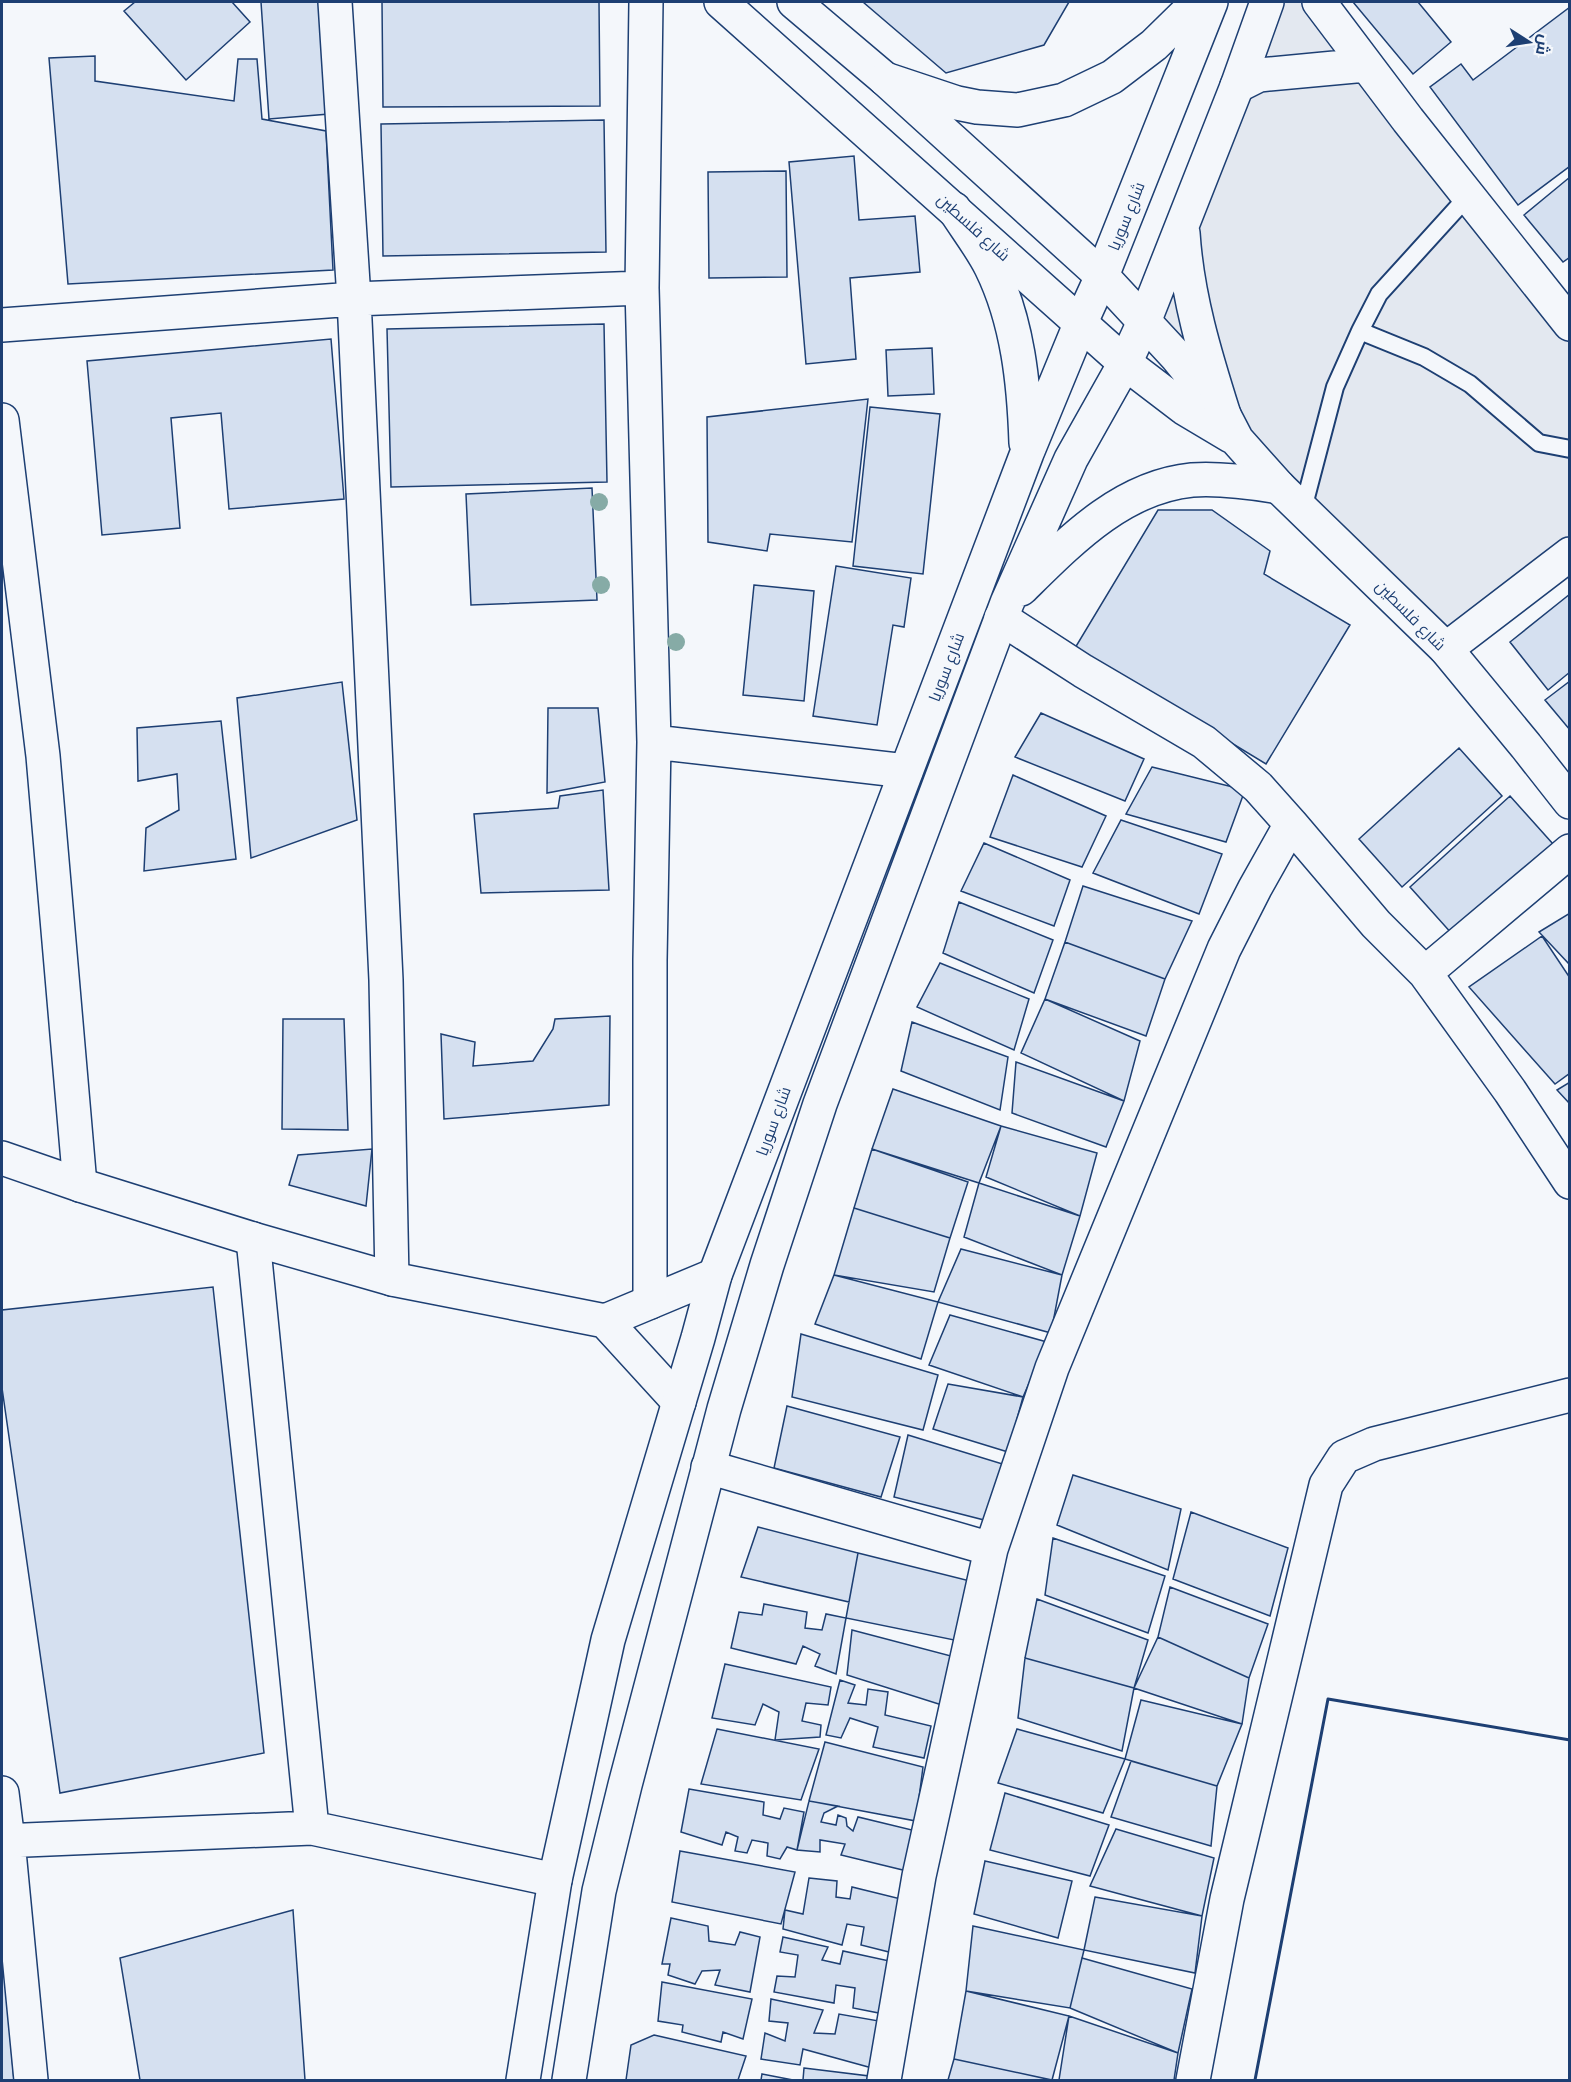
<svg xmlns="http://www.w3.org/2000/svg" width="1571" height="2082" font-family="Mulish,Cairo,sans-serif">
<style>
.parking{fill:#e3e8f0;stroke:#687fa3;stroke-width:1.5}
.building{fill:#d5e0f0;stroke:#1d3f73;stroke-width:1.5}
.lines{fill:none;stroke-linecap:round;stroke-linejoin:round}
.lane-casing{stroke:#1d3f73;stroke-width:20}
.street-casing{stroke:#1d3f73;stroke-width:36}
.secondary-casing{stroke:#1d3f73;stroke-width:36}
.primary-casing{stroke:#1d3f73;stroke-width:36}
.lane{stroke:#f4f7fb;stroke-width:16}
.street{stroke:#f4f7fb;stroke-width:33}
.secondary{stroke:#f4f7fb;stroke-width:33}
.primary{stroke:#f4f7fb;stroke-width:33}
.wall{stroke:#1d3f73;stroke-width:3}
.tree{fill:#86aba6}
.labels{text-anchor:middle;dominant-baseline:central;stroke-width:4.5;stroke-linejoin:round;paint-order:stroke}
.street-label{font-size:16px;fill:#1d3f73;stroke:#f4f7fb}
</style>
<rect width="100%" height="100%" fill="#f4f7fb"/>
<path class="parking" d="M 1262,2 L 1312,2 L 1569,332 L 1569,545 L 1448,641 L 1285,485 L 1147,314 Z"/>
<path class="building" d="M 135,2 L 232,2 L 250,22 L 186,80 L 124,11 Z
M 261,2 L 321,2 L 329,114 L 269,119 Z
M 382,2 L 599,2 L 600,106 L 383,107 Z
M 863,2 L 1069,2 L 1044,45 L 946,73 Z
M 1353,2 L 1418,2 L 1451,42 L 1413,74 Z
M 1570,7 L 1570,166 L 1518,205 L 1430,87 L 1461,64 L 1473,80 Z
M 95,56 L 95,81 L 234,101 L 238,59 L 257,59 L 262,119 L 326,131 L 333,270 L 68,284 L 49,58 Z
M 604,120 L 606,252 L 383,256 L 381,124 Z
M 854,156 L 859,220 L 915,216 L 920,272 L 850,278 L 856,359 L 806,364 L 789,162 Z
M 786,171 L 787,277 L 709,278 L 708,172 Z
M 1570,177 L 1570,257 L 1563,262 L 1524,215 Z
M 604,324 L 607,482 L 391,487 L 387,329 Z
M 331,339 L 344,499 L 229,509 L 221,413 L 171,418 L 180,528 L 102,535 L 87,361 Z
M 932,348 L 934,394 L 888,396 L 886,350 Z
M 868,399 L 852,542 L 770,534 L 767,551 L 708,542 L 707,417 Z
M 870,407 L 940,414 L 923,574 L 853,566 Z
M 592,488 L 597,600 L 471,605 L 466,494 Z
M 1158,510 L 1212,510 L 1270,551 L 1264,574 L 1350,625 L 1266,764 L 1075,648 Z
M 836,566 L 911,578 L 904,627 L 893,625 L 877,725 L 813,716 Z
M 754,585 L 814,591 L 804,701 L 743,695 Z
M 1570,594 L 1570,672 L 1548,690 L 1510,642 Z
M 1570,681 L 1570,730 L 1545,700 Z
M 342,682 L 357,820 L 251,858 L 237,698 Z
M 548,708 L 598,708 L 605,782 L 547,793 Z
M 1041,713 L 1144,759 L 1125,801 L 1015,757 Z
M 221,721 L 236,859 L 144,871 L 146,828 L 179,810 L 177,774 L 138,781 L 137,728 Z
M 1459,748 L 1502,796 L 1402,887 L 1359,839 Z
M 1152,767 L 1245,790 L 1226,842 L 1126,814 Z
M 1013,775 L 1106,816 L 1082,867 L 990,837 Z
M 603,790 L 609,890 L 481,893 L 474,814 L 558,808 L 560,796 Z
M 1510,796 L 1553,844 L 1453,935 L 1410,887 Z
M 1121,820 L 1222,854 L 1199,914 L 1093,873 Z
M 984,843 L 1070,880 L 1054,926 L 961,891 Z
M 1083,886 L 1192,921 L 1165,979 L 1065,942 Z
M 959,902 L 1053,940 L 1034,993 L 943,953 Z
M 1570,913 L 1570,965 L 1539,932 Z
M 1542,936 L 1570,978 L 1570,1073 L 1555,1084 L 1469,987 Z
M 1065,942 L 1165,979 L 1146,1036 L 1045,999 Z
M 940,963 L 1029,999 L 1014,1050 L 917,1007 Z
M 1045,999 L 1140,1041 L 1124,1101 L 1021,1053 Z
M 610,1016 L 609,1105 L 444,1119 L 441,1034 L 475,1042 L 473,1066 L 533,1061 L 553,1029 L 555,1019 Z
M 283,1019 L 344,1019 L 348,1130 L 282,1129 Z
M 912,1022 L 1008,1057 L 1000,1110 L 901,1071 Z
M 1016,1062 L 1124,1101 L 1106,1147 L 1012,1113 Z
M 1570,1082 L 1570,1104 L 1557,1090 Z
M 893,1089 L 1001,1126 L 979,1183 L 872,1149 Z
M 1001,1126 L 1097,1153 L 1080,1216 L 986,1177 Z
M 372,1149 L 366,1206 L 289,1185 L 298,1155 Z
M 872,1149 L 968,1182 L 950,1238 L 854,1208 Z
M 979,1183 L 1080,1216 L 1062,1275 L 964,1237 Z
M 854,1208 L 950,1238 L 934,1292 L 834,1275 Z
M 961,1249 L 1062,1275 L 1051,1333 L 938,1302 Z
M 834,1275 L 938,1302 L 921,1359 L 815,1324 Z
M 213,1287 L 264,1753 L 60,1793 L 2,1388 L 2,1310 Z
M 950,1315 L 1047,1342 L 1023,1397 L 929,1365 Z
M 801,1334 L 938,1375 L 923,1430 L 792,1397 Z
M 948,1384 L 1023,1397 L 1008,1452 L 933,1429 Z
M 787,1406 L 900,1437 L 881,1497 L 774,1468 Z
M 908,1435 L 1009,1466 L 992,1522 L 894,1497 Z
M 1073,1475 L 1181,1509 L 1168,1570 L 1057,1525 Z
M 1191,1512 L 1288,1548 L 1270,1616 L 1173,1579 Z
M 758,1527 L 858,1553 L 849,1602 L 741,1577 Z
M 1053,1538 L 1165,1576 L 1148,1633 L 1045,1595 Z
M 858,1553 L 974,1582 L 954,1640 L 846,1618 Z
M 1170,1587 L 1268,1624 L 1249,1678 L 1158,1637 Z
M 1037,1599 L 1148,1640 L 1134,1688 L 1025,1658 Z
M 764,1604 L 807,1612 L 805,1628 L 822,1630 L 826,1614 L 846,1618 L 836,1674 L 815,1666 L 820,1654 L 803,1646 L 796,1664 L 731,1648 L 739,1612 L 762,1615 Z
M 852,1630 L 951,1656 L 945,1706 L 847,1675 Z
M 1158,1637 L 1249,1678 L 1242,1724 L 1134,1688 Z
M 1025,1658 L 1134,1688 L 1122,1751 L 1018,1718 Z
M 725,1664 L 831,1687 L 828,1705 L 806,1703 L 802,1721 L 821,1725 L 820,1737 L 775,1740 L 779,1712 L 763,1704 L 755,1725 L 712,1718 Z
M 840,1680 L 855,1685 L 848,1703 L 866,1705 L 868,1689 L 888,1692 L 885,1715 L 931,1726 L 924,1758 L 873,1747 L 878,1727 L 850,1718 L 841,1738 L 826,1735 Z
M 1141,1700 L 1242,1724 L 1217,1786 L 1125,1759 Z
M 717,1729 L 819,1749 L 801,1800 L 701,1784 Z
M 1017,1729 L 1125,1759 L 1103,1813 L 998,1783 Z
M 825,1742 L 923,1767 L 916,1821 L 809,1801 Z
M 1131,1761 L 1217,1786 L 1211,1846 L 1111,1817 Z
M 689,1789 L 764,1802 L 763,1815 L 780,1819 L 784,1808 L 804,1812 L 797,1850 L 787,1847 L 780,1859 L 767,1856 L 768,1843 L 752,1840 L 747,1853 L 735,1851 L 738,1837 L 726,1832 L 722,1845 L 681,1832 Z
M 1005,1793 L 1109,1825 L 1090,1876 L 990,1850 Z
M 809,1801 L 838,1806 L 824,1813 L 821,1822 L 836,1825 L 838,1815 L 846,1818 L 847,1826 L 853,1831 L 858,1817 L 912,1830 L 907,1871 L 841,1855 L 845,1844 L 820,1840 L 820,1852 L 797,1850 Z
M 1116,1829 L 1214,1858 L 1202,1916 L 1090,1886 Z
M 680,1851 L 795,1872 L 781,1924 L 672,1902 Z
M 985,1861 L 1072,1881 L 1058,1938 L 974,1914 Z
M 809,1878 L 837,1881 L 836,1897 L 850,1899 L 852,1887 L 905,1900 L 893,1953 L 861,1945 L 864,1927 L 847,1924 L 842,1945 L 783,1929 L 785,1910 L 803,1914 Z
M 1095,1897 L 1202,1916 L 1195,1973 L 1084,1950 Z
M 293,1910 L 305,2080 L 140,2080 L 120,1958 Z
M 671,1918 L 708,1926 L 709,1941 L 735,1945 L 740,1932 L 760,1937 L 750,1992 L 715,1985 L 720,1970 L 702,1971 L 695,1984 L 668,1975 L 670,1964 L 662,1964 Z
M 973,1926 L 1084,1950 L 1070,2008 L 966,1991 Z
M 783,1937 L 828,1947 L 822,1960 L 840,1964 L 843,1951 L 894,1962 L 884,2014 L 853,2008 L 855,1988 L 836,1985 L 834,2003 L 774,1992 L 777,1976 L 795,1977 L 798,1955 L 780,1952 Z
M 2,1943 L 14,2080 L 2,2080 Z
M 1082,1958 L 1192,1989 L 1178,2053 L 1070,2008 Z
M 662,1982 L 752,1999 L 743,2039 L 723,2032 L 721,2042 L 682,2032 L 683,2025 L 658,2021 Z
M 966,1991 L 1069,2016 L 1052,2080 L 954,2059 Z
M 771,1999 L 823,2010 L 814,2033 L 835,2034 L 839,2014 L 879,2021 L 872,2068 L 803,2049 L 800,2065 L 761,2059 L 765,2033 L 785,2041 L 788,2023 L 769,2021 Z
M 1069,2016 L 1178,2053 L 1174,2080 L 1059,2080 Z
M 654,2035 L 746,2056 L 738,2080 L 626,2080 L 631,2045 Z
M 954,2059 L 1052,2080 L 948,2080 Z
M 804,2068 L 869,2076 L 868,2080 L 803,2080 Z
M 762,2074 L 793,2080 L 761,2080 Z"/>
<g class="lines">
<g class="lane-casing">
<path id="lane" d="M 1360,331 L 1424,357 L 1470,384 L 1539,443 L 1570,449
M 1303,509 L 1335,387 L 1360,331 L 1379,294 L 1468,196"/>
</g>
<g class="street-casing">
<path id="street" d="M 335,2 L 354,299 L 386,980 L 392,1279
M 646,2 L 642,288 L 654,742 L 650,960 L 650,1302
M 1319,2 L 1408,120 L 1570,324
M 1237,86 L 1259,75 L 1366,65
M 2,325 L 354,299 L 642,288
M 2,420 L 43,756 L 80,1185
M 1001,618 L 1083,671 L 1204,742 L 1258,787 L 1291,824
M 1446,649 L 1570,554
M 654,742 L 906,771
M 1425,973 L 1570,851
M 253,1239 L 312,1828
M 708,1467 L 991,1549
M 2,1793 L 8,1841 L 31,2080
M 2,1841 L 312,1828 L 555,1880
M 884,2080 L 919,1876 L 991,1549 L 1052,1368 L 1224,949 L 1255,888 L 1291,824 L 1376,924 L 1425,973 L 1510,1091 L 1570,1182
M 1193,2080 L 1227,1899 L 1326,1485 L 1344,1457 L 1374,1444 L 1570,1395"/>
</g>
<g class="secondary-casing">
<path id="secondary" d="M 721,2 L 1125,363 L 1184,408 L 1231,436
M 794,2 L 885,79 L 1102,276 L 1177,357 L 1224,415 L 1237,440 L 1279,487 L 1446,649 L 1526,746 L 1570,802
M 2,1158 L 80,1185 L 253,1239 L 392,1279 L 605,1321 L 715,1275
M 605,1321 L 679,1402"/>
</g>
<g class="primary-casing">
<path id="primary" d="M 885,79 L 957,103 L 977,107 L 1018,110 L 1064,100 L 1112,77 L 1154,45 L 1198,2
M 954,209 C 966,228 981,247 991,267 C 1018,322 1024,384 1026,443
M 1183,233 C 1187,296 1205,355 1224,415
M 1021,589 C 1069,542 1121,487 1192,480 C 1221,478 1250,482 1279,487
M 523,2080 L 555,1880 L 608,1640 L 698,1338 L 715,1275 L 1027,453 L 1081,322 L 1102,276 L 1211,2
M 569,2080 L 599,1891 L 625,1785 L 724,1409 L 767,1265 L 820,1104 L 1007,603 L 1071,459 L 1125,363 L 1144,322 L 1237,86 L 1267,2"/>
</g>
<use href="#lane" class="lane"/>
<use href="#street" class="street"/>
<use href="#secondary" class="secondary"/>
<use href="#primary" class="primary"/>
<path class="wall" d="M 1255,2080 L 1328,1699 L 1570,1740"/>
</g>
<g class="tree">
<circle cx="599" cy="502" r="9"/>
<circle cx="601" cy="585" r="9"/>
<circle cx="676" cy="642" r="9"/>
</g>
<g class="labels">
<g class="street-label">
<text transform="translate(1126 216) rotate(-68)">شارع سوريا</text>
<text transform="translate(974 227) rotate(42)">شارع فلسطين</text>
<text transform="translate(1411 615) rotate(45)">شارع فلسطين</text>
<text transform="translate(946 667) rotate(-69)">شارع سوريا</text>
<text transform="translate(773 1121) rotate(-70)">شارع سوريا</text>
</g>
</g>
<rect width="1571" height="2082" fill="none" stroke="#1d3f73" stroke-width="6"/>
<g transform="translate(1529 42) rotate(102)" stroke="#f4f7fb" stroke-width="4.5" paint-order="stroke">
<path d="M0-4.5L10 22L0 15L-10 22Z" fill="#1d3f73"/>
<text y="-9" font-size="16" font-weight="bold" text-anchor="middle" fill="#1d3f73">ش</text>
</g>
</svg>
